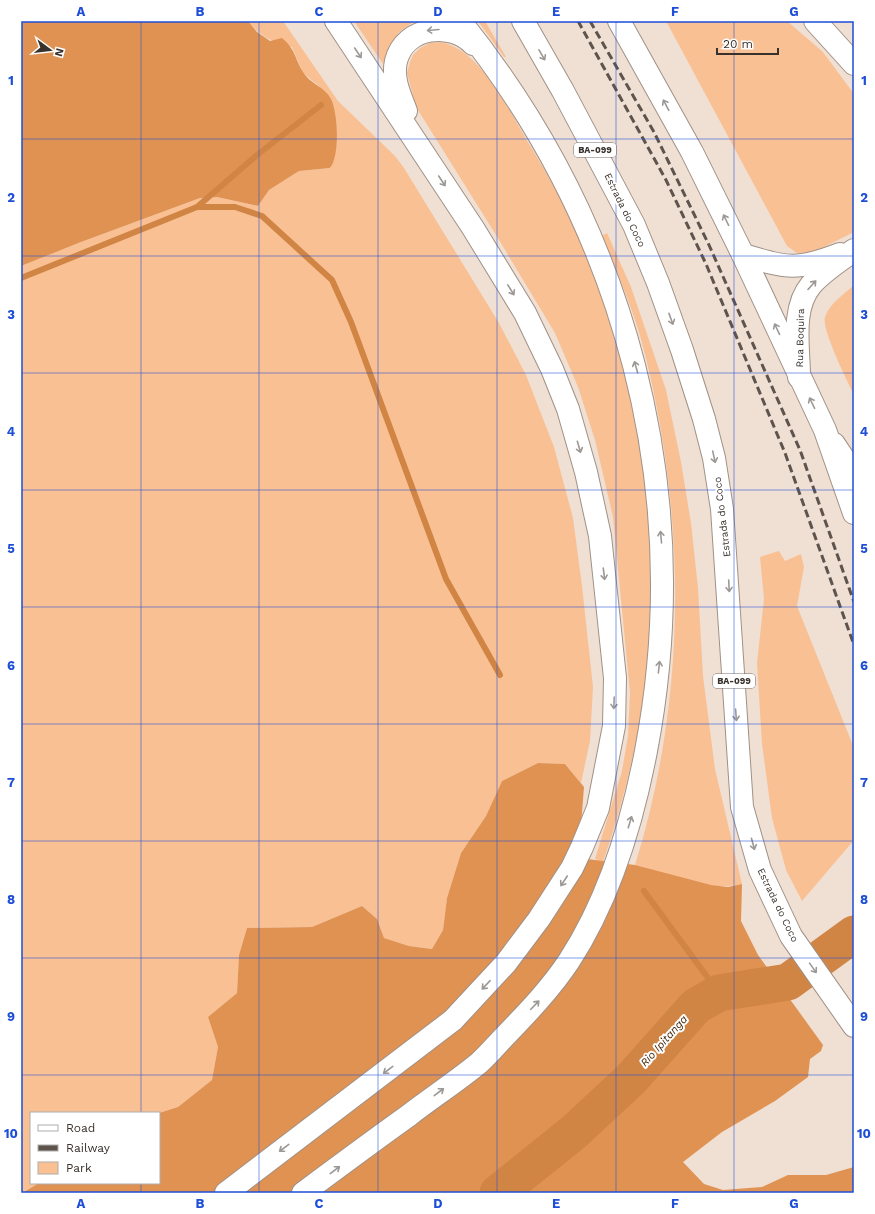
<svg xmlns="http://www.w3.org/2000/svg" width="875" height="1214" font-family="'Work Sans',sans-serif">
<style>
.green{fill:#f9c094}
.forest{fill:#df9252}
.lines{fill:none;stroke-linecap:round;stroke-linejoin:round}
.stream{stroke:#d18545;stroke-width:6}
.river{stroke:#d18545;stroke-width:37}
.secondary-casing{stroke:#a09186;stroke-width:24}
.highway-casing{stroke:#a09186;stroke-width:24}
.secondary{stroke:#fff;stroke-width:22}
.highway{stroke:#fff;stroke-width:22}
.rail{stroke:#5e544e;stroke-width:3;stroke-dasharray:8 4;stroke-linecap:butt}
.oneway{stroke:#9c9896}
.grid{fill:none;stroke:#1d4ed8;stroke-width:1;stroke-opacity:0.55}
.labels{text-anchor:middle;dominant-baseline:central;stroke-width:4;stroke-linejoin:round;paint-order:stroke}
.shield{fill:#fff;stroke:#746f6b;stroke-width:1}
.shield-label{font-size:9px;font-weight:bold;fill:#38312c}
.street-label{font-size:10px;fill:#38312c;stroke:#fff}
.water-label{font-size:11px;font-style:italic;fill:#442509;stroke:#fff}
.neatline{fill:none;stroke:#1d4ed8;stroke-width:1.5}
.grid-label{font-size:13px;text-anchor:middle;font-weight:bold;fill:#1d4ed8}
</style>
<rect width="100%" height="100%" fill="#f0dfd3"/>
<path class="green" d="M 248,21 L 283,21 L 338,101 L 395,156 L 404,168 L 499,323 L 526,375 L 554,447 L 573,518 L 582,586 L 593,687 L 590,741 L 581,783 L 565,764 L 538,763 L 502,781 L 486,816 L 461,853 L 447,898 L 443,930 L 432,949 L 409,946 L 384,938 L 377,919 L 362,906 L 312,927 L 247,928 L 239,955 L 237,993 L 208,1017 L 218,1047 L 212,1080 L 178,1107 L 159,1113 L 31,1113 L 31,1183 L 39,1183 L 21,1193 L 21,266 L 81,242 L 200,198 L 217,197 L 258,206 L 269,190 L 299,171 L 331,168 L 320,87 L 303,73 L 292,47 C 271,41 262,38 248,21 Z
M 354,21 L 415,21 L 399,32 L 383,64 Z
M 478,21 L 485,21 L 506,57 L 504,57 Z
M 666,21 L 787,21 L 823,52 L 854,94 L 854,232 L 814,252 L 797,253 L 787,246 Z
M 440,42 C 480,49 507,107 526,139 C 549,176 571,217 588,257 C 641,388 665,545 646,685 C 637,746 623,804 603,862 L 595,859 L 622,771 L 628,736 L 630,692 L 613,517 L 595,440 L 578,387 L 555,333 L 496,235 L 416,107 L 407,73 L 410,62 L 413,55 L 420,48 L 430,43 Z
M 607,233 L 631,287 L 666,390 L 681,462 L 691,523 L 698,588 L 703,676 L 715,769 L 742,884 C 707,892 668,875 635,865 C 688,695 687,511 641,339 C 631,304 616,270 602,236 Z
M 854,285 L 854,395 C 848,382 821,329 825,317 C 829,304 844,294 854,285 Z
M 779,551 L 785,561 L 801,554 L 804,567 L 797,606 L 854,748 L 854,840 L 802,901 L 786,870 L 772,818 L 762,744 L 757,663 L 764,599 L 760,557 Z"/>
<path class="forest" d="M 21,21 L 248,21 L 257,32 L 270,41 L 282,38 C 296,50 294,57 303,72 C 309,83 325,87 331,99 C 338,113 340,156 330,168 L 299,171 L 269,190 L 258,206 L 217,197 L 200,198 L 81,242 L 21,266 Z
M 538,763 L 565,764 L 584,787 L 581,825 L 575,835 L 570,852 L 571,857 L 635,865 L 711,885 L 728,887 L 742,884 L 741,921 L 758,955 L 823,1045 L 821,1051 L 810,1059 L 808,1077 L 775,1101 L 722,1132 L 683,1162 L 704,1184 L 723,1190 L 762,1187 L 788,1175 L 826,1175 L 854,1167 L 854,1193 L 22,1193 L 39,1183 L 159,1183 L 159,1113 L 178,1107 L 212,1080 L 218,1047 L 208,1017 L 237,993 L 239,955 L 247,928 L 312,927 L 362,906 L 377,919 L 384,938 L 409,946 L 432,949 L 443,930 L 447,898 L 461,853 L 486,816 L 502,781 Z"/>
<g class="lines">
<path class="stream" d="M 197,207 L 257,155 L 321,105
M 21,278 L 197,207 L 235,207 L 262,216 L 332,280 L 351,322 L 446,579 L 500,675
M 644,891 L 719,993"/>
<path class="river" d="M 498,1193 L 574,1132 L 631,1079 L 696,1006 L 719,993 L 788,982 L 854,934"/>
<g class="secondary-casing">
<path id="secondary" d="M 815,21 L 854,64
M 406,111 C 400,95 392,79 396,61 C 405,26 451,21 473,44
M 743,255 C 788,268 796,271 840,254
M 799,377 C 799,347 791,309 811,285 C 822,272 840,261 854,250
M 834,444 L 854,474
M 226,1193 L 453,1020 L 506,963 L 539,919 L 572,868 L 582,847 L 598,808 L 614,726 L 615,678 L 600,536 L 586,472 L 568,409 L 552,369 L 525,313 L 473,228 L 336,21
M 303,1193 C 338,1167 373,1141 408,1116 C 431,1098 456,1082 479,1063 C 489,1054 498,1043 507,1034 C 530,1010 551,988 569,961 C 610,898 632,824 646,751 C 696,490 626,227 460,21"/>
</g>
<g class="highway-casing">
<path id="highway" d="M 523,21 L 563,91 L 634,225 L 658,283 L 682,350 L 704,419 L 714,458 L 722,509 L 742,807 L 760,870 L 791,936 L 854,1026
M 619,21 L 692,152 L 743,255 L 825,430 L 854,513"/>
</g>
<use href="#secondary" class="secondary"/>
<use href="#highway" class="highway"/>
<path class="rail" d="M 578,21 L 666,180 L 706,264 L 785,453 L 854,645
M 590,21 L 654,132 L 709,245 L 800,450 L 854,602"/>
</g>
<defs><path id="oneway-shaft" d="M-6 0H5M1.5-3L5.5 0L1.5 3" fill="none" stroke-width="1.6" stroke-linecap="round" stroke-linejoin="round"/></defs>
<g class="oneway">
<use href="#oneway-shaft" transform="translate(433 30) rotate(175)"/>
<use href="#oneway-shaft" transform="translate(358 53) rotate(57)"/>
<use href="#oneway-shaft" transform="translate(542 55) rotate(60)"/>
<use href="#oneway-shaft" transform="translate(666 105) rotate(-118)"/>
<use href="#oneway-shaft" transform="translate(442 181) rotate(57)"/>
<use href="#oneway-shaft" transform="translate(726 220) rotate(-116)"/>
<use href="#oneway-shaft" transform="translate(812 285) rotate(-48)"/>
<use href="#oneway-shaft" transform="translate(511 290) rotate(58)"/>
<use href="#oneway-shaft" transform="translate(671 319) rotate(70)"/>
<use href="#oneway-shaft" transform="translate(777 329) rotate(-115)"/>
<use href="#oneway-shaft" transform="translate(636 367) rotate(-106)"/>
<use href="#oneway-shaft" transform="translate(812 403) rotate(-116)"/>
<use href="#oneway-shaft" transform="translate(579 447) rotate(74)"/>
<use href="#oneway-shaft" transform="translate(714 457) rotate(78)"/>
<use href="#oneway-shaft" transform="translate(661 537) rotate(-95)"/>
<use href="#oneway-shaft" transform="translate(604 574) rotate(83)"/>
<use href="#oneway-shaft" transform="translate(729 586) rotate(87)"/>
<use href="#oneway-shaft" transform="translate(659 667) rotate(-84)"/>
<use href="#oneway-shaft" transform="translate(614 703) rotate(92)"/>
<use href="#oneway-shaft" transform="translate(736 715) rotate(86)"/>
<use href="#oneway-shaft" transform="translate(630 822) rotate(-73)"/>
<use href="#oneway-shaft" transform="translate(753 844) rotate(75)"/>
<use href="#oneway-shaft" transform="translate(564 881) rotate(123)"/>
<use href="#oneway-shaft" transform="translate(813 968) rotate(55)"/>
<use href="#oneway-shaft" transform="translate(486 985) rotate(133)"/>
<use href="#oneway-shaft" transform="translate(535 1005) rotate(-46)"/>
<use href="#oneway-shaft" transform="translate(388 1070) rotate(143)"/>
<use href="#oneway-shaft" transform="translate(439 1092) rotate(-37)"/>
<use href="#oneway-shaft" transform="translate(284 1148) rotate(143)"/>
<use href="#oneway-shaft" transform="translate(335 1170) rotate(-37)"/>
</g>
<path class="grid" d="M 141,21 L 141,1113M 259,21 L 259,1193M 378,21 L 378,1193M 497,21 L 497,1193M 616,21 L 616,1193M 734,21 L 734,1193M 21,139 L 854,139M 21,256 L 854,256M 21,373 L 854,373M 21,490 L 854,490M 21,607 L 854,607M 21,724 L 854,724M 21,841 L 854,841M 21,958 L 854,958M 21,1075 L 854,1075M 141,1183 L 141,1193"/>
<g class="labels">
<g class="shield">
<rect x="574" y="143" width="42" height="14" rx="3"/>
<rect x="713" y="674" width="42" height="14" rx="3"/>
</g>
<g class="shield-label">
<text x="595" y="150">BA-099</text>
<text x="734" y="681">BA-099</text>
</g>
<g class="street-label">
<text transform="translate(625 210) rotate(64)">Estrada do Coco</text>
<text transform="translate(800 338) rotate(-89)">Rua Boquira</text>
<text transform="translate(722 517) rotate(-97)">Estrada do Coco</text>
<text transform="translate(778 905) rotate(64)">Estrada do Coco</text>
</g>
<g class="water-label">
<text transform="translate(664 1041) rotate(-48)">Rio Ipitanga</text>
</g>
</g>
<rect width="875" height="1214" fill="none" stroke="#ffffff" stroke-width="44"/>
<rect x="30" y="1112" width="130" height="72" fill="#ffffff" stroke="#afadab"/>
<rect x="38" y="1125" width="20" height="6" fill="#ffffff" stroke="#afadab"/>
<text x="66" y="1132" font-size="12" fill="#38312c">Road</text>
<rect x="38" y="1145" width="20" height="6" fill="#5e544e" stroke="#afadab"/>
<text x="66" y="1152" font-size="12" fill="#38312c">Railway</text>
<rect x="38" y="1162" width="20" height="12" fill="#f9c094" stroke="#afadab"/>
<text x="66" y="1172" font-size="12" fill="#38312c">Park</text>
<g transform="translate(50 50) rotate(105)" stroke="#ffffff" stroke-width="3" paint-order="stroke">
<path d="M0-3L7 15L0 10L-7 15Z" fill="#38312c"/>
<text y="-6" font-size="11" font-weight="bold" text-anchor="middle" fill="#38312c">N</text>
</g>
<path d="M717 48v6h61v-6" fill="none" stroke="#38312c" stroke-width="2"/>
<text x="723" y="48" font-size="12" fill="#38312c" stroke="#ffffff" stroke-width="3" paint-order="stroke">20 m</text>
<rect x="22" y="22" width="831" height="1170" class="neatline"/>
<g class="grid-label">
<text x="81" y="16">A</text>
<text x="200" y="16">B</text>
<text x="319" y="16">C</text>
<text x="438" y="16">D</text>
<text x="556" y="16">E</text>
<text x="675" y="16">F</text>
<text x="794" y="16">G</text>
<text x="11" y="85">1</text>
<text x="864" y="85">1</text>
<text x="11" y="202">2</text>
<text x="864" y="202">2</text>
<text x="11" y="319">3</text>
<text x="864" y="319">3</text>
<text x="11" y="436">4</text>
<text x="864" y="436">4</text>
<text x="11" y="553">5</text>
<text x="864" y="553">5</text>
<text x="11" y="670">6</text>
<text x="864" y="670">6</text>
<text x="11" y="787">7</text>
<text x="864" y="787">7</text>
<text x="11" y="904">8</text>
<text x="864" y="904">8</text>
<text x="11" y="1021">9</text>
<text x="864" y="1021">9</text>
<text x="11" y="1138">10</text>
<text x="864" y="1138">10</text>
<text x="81" y="1208">A</text>
<text x="200" y="1208">B</text>
<text x="319" y="1208">C</text>
<text x="438" y="1208">D</text>
<text x="556" y="1208">E</text>
<text x="675" y="1208">F</text>
<text x="794" y="1208">G</text>
</g>
</svg>
